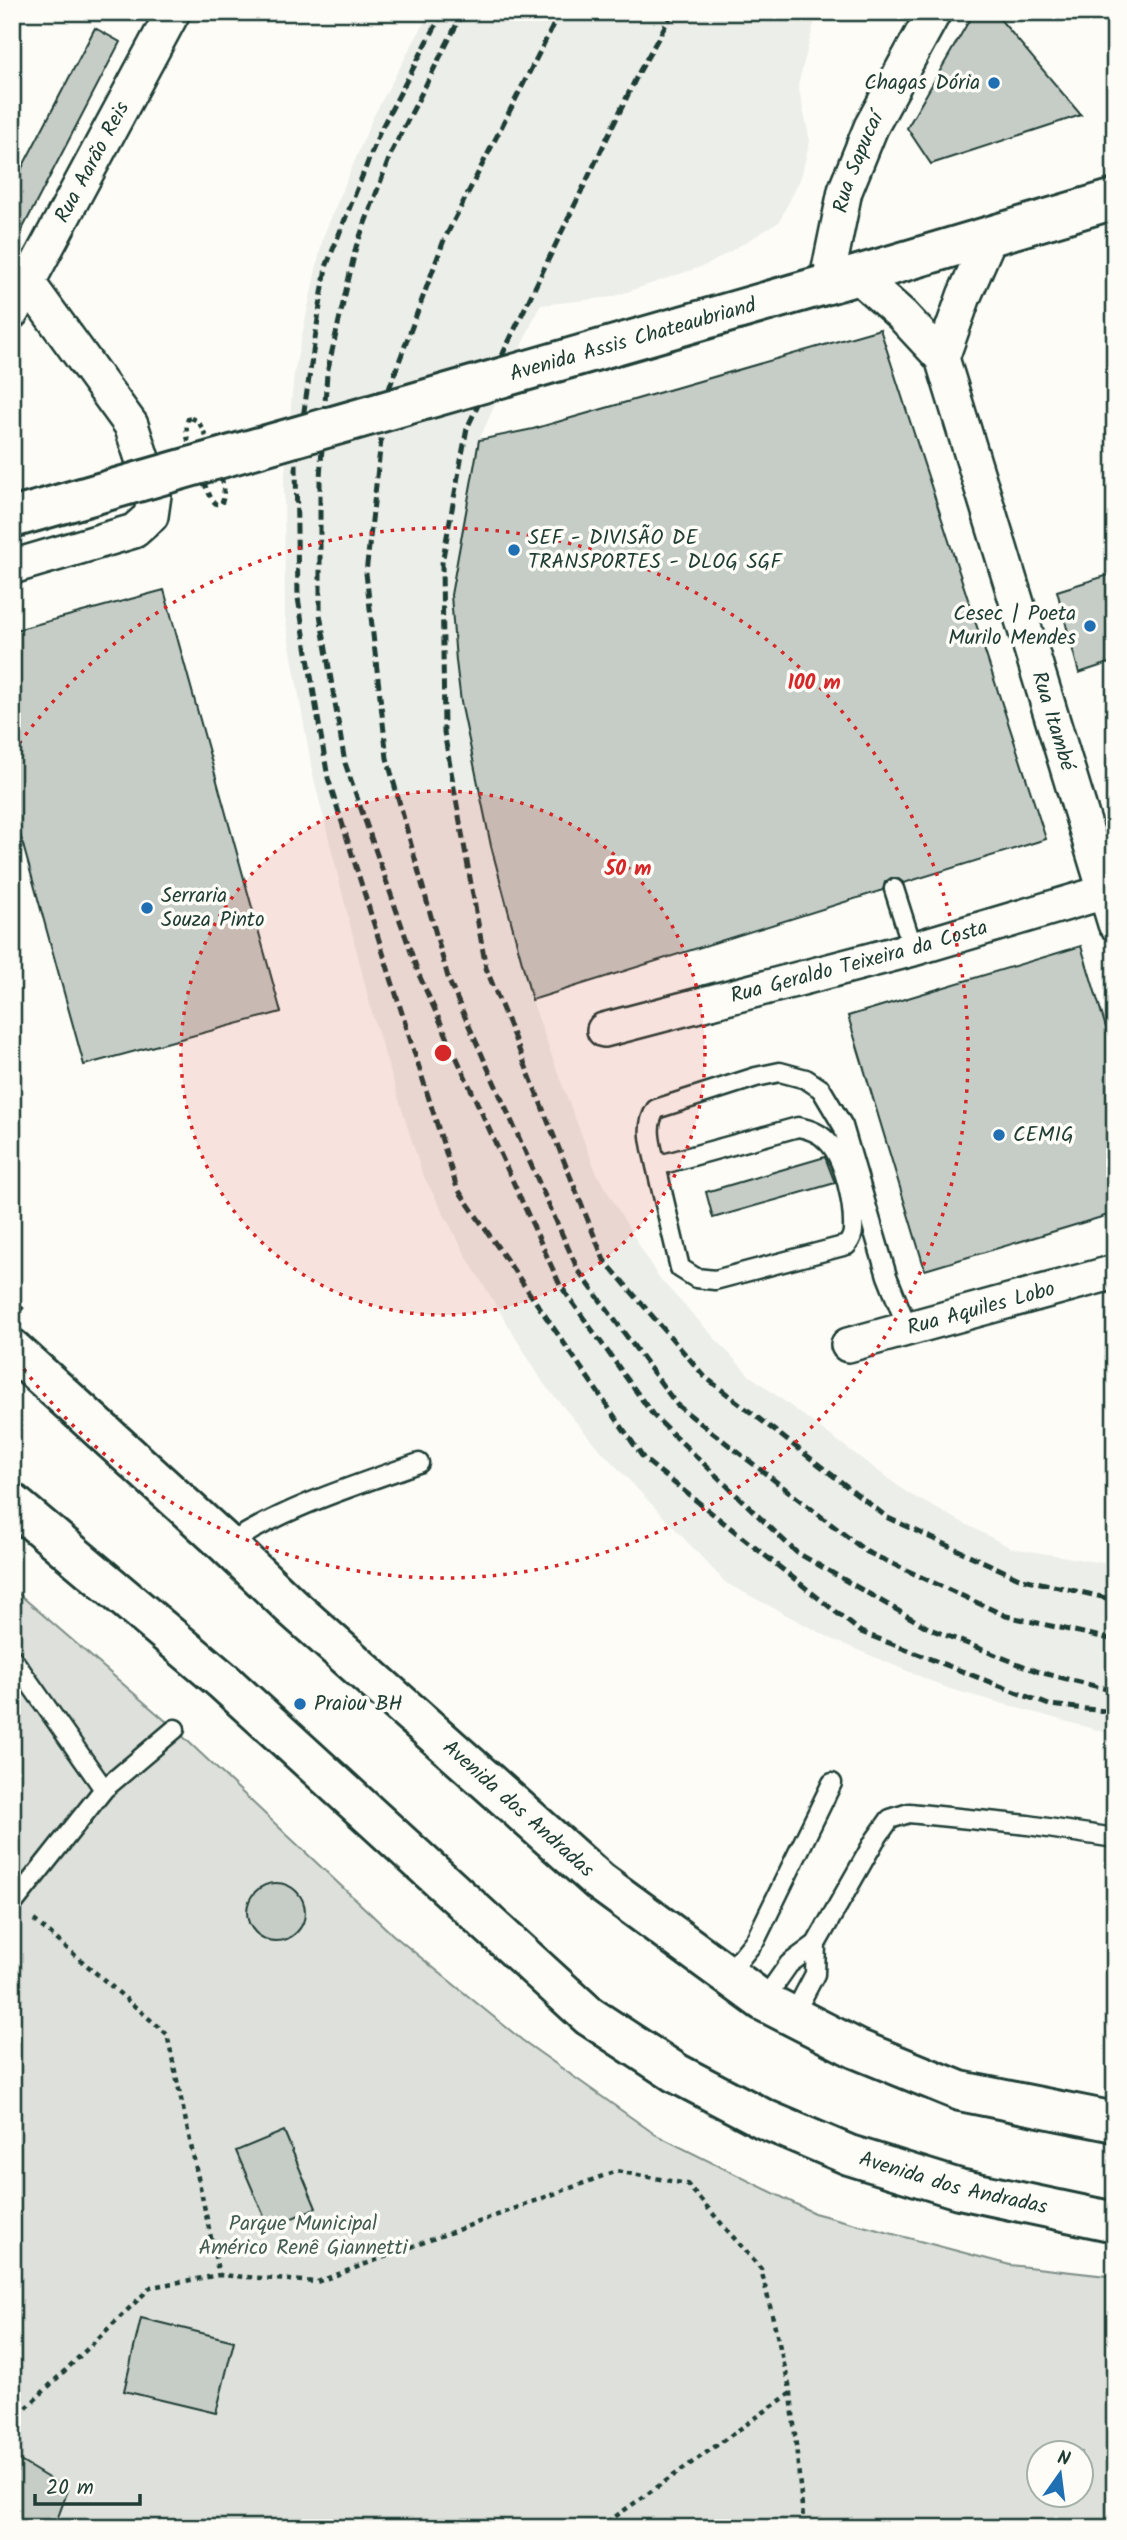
<svg xmlns="http://www.w3.org/2000/svg" width="1127" height="2540" font-family="Kalam,sans-serif">
<style>
.built{fill:#eceee9}
.green{fill:#dde0db;stroke:#7e8e88;stroke-width:2;fill-rule:evenodd}
.building{fill:#c6cdc7;stroke:#1f3d34;stroke-width:2}
.lines{fill:none;stroke-linecap:round;stroke-linejoin:round}
.lane-casing{stroke:#1f3d34;stroke-width:23}
.street-casing{stroke:#1f3d34;stroke-width:38}
.secondary-casing{stroke:#1f3d34;stroke-width:44}
.primary-casing{stroke:#1f3d34;stroke-width:44}
.path{stroke:#1f3d34;stroke-width:4.5;stroke-dasharray:5 5;stroke-linecap:butt}
.lane{stroke:#fdfcf7;stroke-width:18}
.street{stroke:#fdfcf7;stroke-width:33}
.secondary{stroke:#fdfcf7;stroke-width:38}
.primary{stroke:#fdfcf7;stroke-width:38}
.rail{stroke:#1f3d34;stroke-width:5;stroke-dasharray:10 5;stroke-linecap:butt}
.secondary-bridge-casing{stroke:#1f3d34;stroke-width:44;stroke-linecap:butt}
.secondary-bridge{stroke:#fdfcf7;stroke-width:38}
.ring{fill:none;stroke:#d62828;stroke-width:3.5;stroke-dasharray:3.5 7}
.poi-dot{fill:#1f6fb2;stroke:#fdfcf7;stroke-width:2.5}
.labels{text-anchor:middle;dominant-baseline:central;stroke-width:7;stroke-linejoin:round;paint-order:stroke}
.poi-label{font-size:21px;fill:#1f3d34;stroke:#fdfcf7;text-anchor:start}
.street-label{font-size:21px;fill:#1f3d34;stroke:#fdfcf7}
.park-label{font-size:21px;fill:#455e55;stroke:#fdfcf7}
.centre{fill:#d62828;stroke:#fdfcf7;stroke-width:3.5}
.ring-label{font-size:21px;text-anchor:middle;font-weight:bold;fill:#d62828;stroke:#fdfcf7;stroke-width:7;stroke-linejoin:round;paint-order:stroke}
</style>
<rect width="100%" height="100%" fill="#fdfcf7"/>
<filter id="ink" filterUnits="userSpaceOnUse"><feTurbulence type="fractalNoise" baseFrequency=".0143" numOctaves="2"/><feDisplacementMap in="SourceGraphic" scale="14" xChannelSelector="R" yChannelSelector="G"/><feConvolveMatrix kernelMatrix="1 2 1 2 8 2 1 2 1" color-interpolation-filters="sRGB"/></filter>
<g filter="url(#ink)">
<path class="built" d="M 430,12 L 817,12 L 798,85 L 810,141 L 801,177 L 779,222 L 709,264 L 612,297 L 540,305 L 479,440 L 451,595 L 461,702 L 491,846 L 532,1000 L 564,1090 L 597,1174 L 658,1277 L 749,1375 L 909,1494 L 1011,1548 L 1115,1565 L 1115,1735 L 950,1689 L 834,1640 L 726,1583 L 593,1442 L 544,1384 L 469,1261 L 422,1173 L 373,1017 L 313,775 L 285,617 L 284,484 L 294,373 L 323,237 L 373,117 Z"/>
<path class="green" d="M 12,1588 L 175,1729 L 392,1934 L 522,2040 L 656,2135 L 814,2213 L 1010,2265 L 1115,2277 L 1115,2528 L 12,2528 ZM 1040,2452 L 1082,2452 L 1082,2494 L 1040,2494 Z"/>
<path class="building" d="M 974,12 L 994,12 L 1081,115 L 931,164 L 907,128 Z
M 95,28 L 120,42 L 12,249 L 12,187 Z
M 880,329 L 1046,839 L 904,883 L 897,878 L 891,878 L 885,882 L 883,890 L 532,1000 L 491,846 L 461,702 L 456,661 L 451,595 L 479,440 L 533,429 Z
M 1115,573 L 1115,661 L 1079,673 L 1057,591 Z
M 164,590 L 281,1012 L 84,1065 L 12,805 L 12,631 Z
M 1081,946 L 1115,1057 L 1115,1213 L 925,1270 L 848,1016 Z
M 825,1157 L 835,1183 L 713,1218 L 706,1192 Z
M247 1912a29 29 0 1 1 58 0a29 29 0 1 1-58 0Z
M 284,2131 L 316,2208 L 269,2228 L 236,2151 Z
M 141,2318 L 234,2341 L 216,2413 L 124,2391 Z
M 12,2456 L 68,2490 L 54,2528 L 12,2528 Z"/>
<g class="lines">
<g class="lane-casing">
<path id="lane" d="M 894,889 L 913,949
M 656,1166 L 680,1268 L 696,1278 L 715,1280 L 847,1245 C 850,1241 853,1235 853,1230 C 854,1206 845,1158 827,1141 C 819,1132 809,1129 798,1127 L 656,1166 C 652,1146 644,1127 656,1109 L 756,1077 L 780,1072 L 806,1079 L 821,1089 L 843,1126 L 887,1276 L 908,1329
M 227,1545 C 286,1507 353,1486 419,1463
M 12,1658 L 104,1789
M 12,1905 L 104,1789 L 175,1729
M 727,1975 L 756,1939 L 832,1783
M 763,2001 L 789,1964 L 816,1944 L 875,1840 L 890,1819 L 909,1813 L 1028,1825 L 1115,1838
M 793,2016 L 815,1974 L 816,1944"/>
</g>
<g class="street-casing">
<g id="street">
<path id="s1" d="M 858,276 L 902,315 L 942,358 L 1115,924"/>
<path id="s2" d="M 826,284 L 845,191 L 871,127 L 934,12"/>
<path id="s3" d="M 12,312 L 173,12"/>
<path d="M 942,358 L 964,296 L 990,237"/>
<path d="M 12,567 L 134,531 L 151,516 L 154,495 L 131,425 L 28,283"/>
<path id="s4" d="M 604,1030 L 913,949 L 1115,889"/>
<path id="s5" d="M 848,1345 L 1115,1272"/>
</g>
</g>
<g class="secondary-casing">
<path id="secondary" d="M 821,286 L 1115,199"/>
</g>
<g class="primary-casing">
<g id="primary">
<path id="s6" d="M 12,1349 L 227,1545 L 294,1609 L 599,1881 L 763,2001 L 857,2049 L 960,2091 L 1115,2122"/>
<path id="s7" d="M 12,1503 L 223,1681 L 589,2016 L 676,2073 L 764,2119 L 849,2155 L 959,2189 L 1115,2222"/>
</g>
</g>
<path class="path" d="M 191,418 L 198,421 C 207,436 232,489 221,504 L 216,504 L 212,500 C 203,480 181,440 188,419 Z
M 12,1300 L 27,1313
M 34,1920 L 167,2034 L 219,2275 L 317,2282 L 616,2171 L 687,2184 L 761,2269 L 791,2393 L 804,2528
M 12,2422 L 151,2287 L 219,2275
M 599,2528 L 791,2393"/>
<use href="#lane" class="lane"/>
<use href="#street" class="street"/>
<use href="#secondary" class="secondary"/>
<use href="#primary" class="primary"/>
<path class="rail" d="M 443,12 L 381,129 L 326,267 L 296,463 L 298,598 L 328,778 L 457,1188 L 644,1459 L 861,1632 L 1049,1705 L 1115,1712
M 463,12 L 392,151 L 356,247 L 327,373 L 320,478 L 320,614 L 345,763 L 419,975 L 560,1285 L 653,1415 L 796,1552 L 930,1629 L 1039,1672 L 1115,1691
M 560,12 L 444,240 L 386,397 L 366,573 L 387,758 L 449,981 L 578,1270 L 677,1405 L 867,1552 L 1006,1616 L 1115,1640
M 673,12 L 638,74 L 467,428 L 442,563 L 444,732 L 486,968 L 604,1260 L 705,1377 L 888,1518 L 1019,1578 L 1115,1600"/>
<g class="secondary-bridge-casing">
<g id="secondary-bridge">
<path id="s8" d="M 12,518 L 821,286"/>
</g>
</g>
<use href="#secondary-bridge" class="secondary-bridge"/>
</g>
</g>
<circle cx="443" cy="1053" r="262" fill="#d62828" fill-opacity=".12"/>
<g class="ring">
<circle cx="443" cy="1053" r="262"/>
<path d="M13 752A525 525 0 1 1 13 1354"/>
</g>
<g class="poi-dot">
<circle cx="994" cy="83" r="7"/>
<circle cx="514" cy="550" r="7"/>
<circle cx="1090" cy="626" r="7"/>
<circle cx="147" cy="908" r="7"/>
<circle cx="999" cy="1135" r="7"/>
<circle cx="300" cy="1704" r="7"/>
</g>
<g class="labels">
<g class="poi-label">
<text x="980" y="83" text-anchor="end">Chagas Dória</text>
<text x="528" y="538">SEF - DIVISÃO DE<tspan x="528" dy="24">TRANSPORTES - DLOG SGF</tspan></text>
<text x="1076" y="614" text-anchor="end">Cesec | Poeta<tspan x="1076" dy="24">Murilo Mendes</tspan></text>
<text x="161" y="896">Serraria<tspan x="161" dy="24">Souza Pinto</tspan></text>
<text x="1013" y="1135">CEMIG</text>
<text x="314" y="1704">Praiou BH</text>
</g>
<g class="street-label">
<text stroke="none"><textPath href="#s3" startOffset="170">Rua Aarão Reis</textPath></text>
<text stroke="none"><textPath href="#s2" startOffset="126">Rua Sapucaí</textPath></text>
<text stroke="none"><textPath href="#s8" startOffset="646">Avenida Assis Chateaubriand</textPath></text>
<text stroke="none"><textPath href="#s1" startOffset="497">Rua Itambé</textPath></text>
<text stroke="none"><textPath href="#s4" startOffset="264">Rua Geraldo Teixeira da Costa</textPath></text>
<text stroke="none"><textPath href="#s5" startOffset="138">Rua Aquiles Lobo</textPath></text>
<text stroke="none"><textPath href="#s6" startOffset="684">Avenida dos Andradas</textPath></text>
<text stroke="none"><textPath href="#s7" startOffset="1176">Avenida dos Andradas</textPath></text>
</g>
<g class="park-label">
<text x="303" y="2224">Parque Municipal<tspan x="303" dy="24">Américo Renê Giannetti</tspan></text>
</g>
</g>
<circle cx="443" cy="1053" r="10" class="centre"/>
<g class="ring-label">
<text x="814" y="689">100 m</text>
<text x="628" y="875">50 m</text>
</g>
<rect width="1127" height="2540" fill="none" stroke="#fdfcf7" stroke-width="42"/>
<rect x="21" y="21" width="1085" height="2498" fill="none" stroke="#1f3d34" stroke-width="2.5" filter="url(#ink)"/>
<g transform="translate(1060 2474) rotate(14)"><circle r="33" fill="#fdfcf7" stroke="#a4b0a9" stroke-width="2"/>
<path d="M0-5L12 26L0 18L-12 26Z" fill="#1f6fb2"/>
<text y="-10" font-size="19" font-weight="bold" text-anchor="middle" fill="#1f3d34">N</text>
</g>
<path d="M35 2494v10h105v-10" fill="none" stroke="#1f3d34" stroke-width="3.5"/>
<text x="46" y="2494" font-size="21" fill="#1f3d34" stroke="#fdfcf7" stroke-width="5" paint-order="stroke">20 m</text>
</svg>
